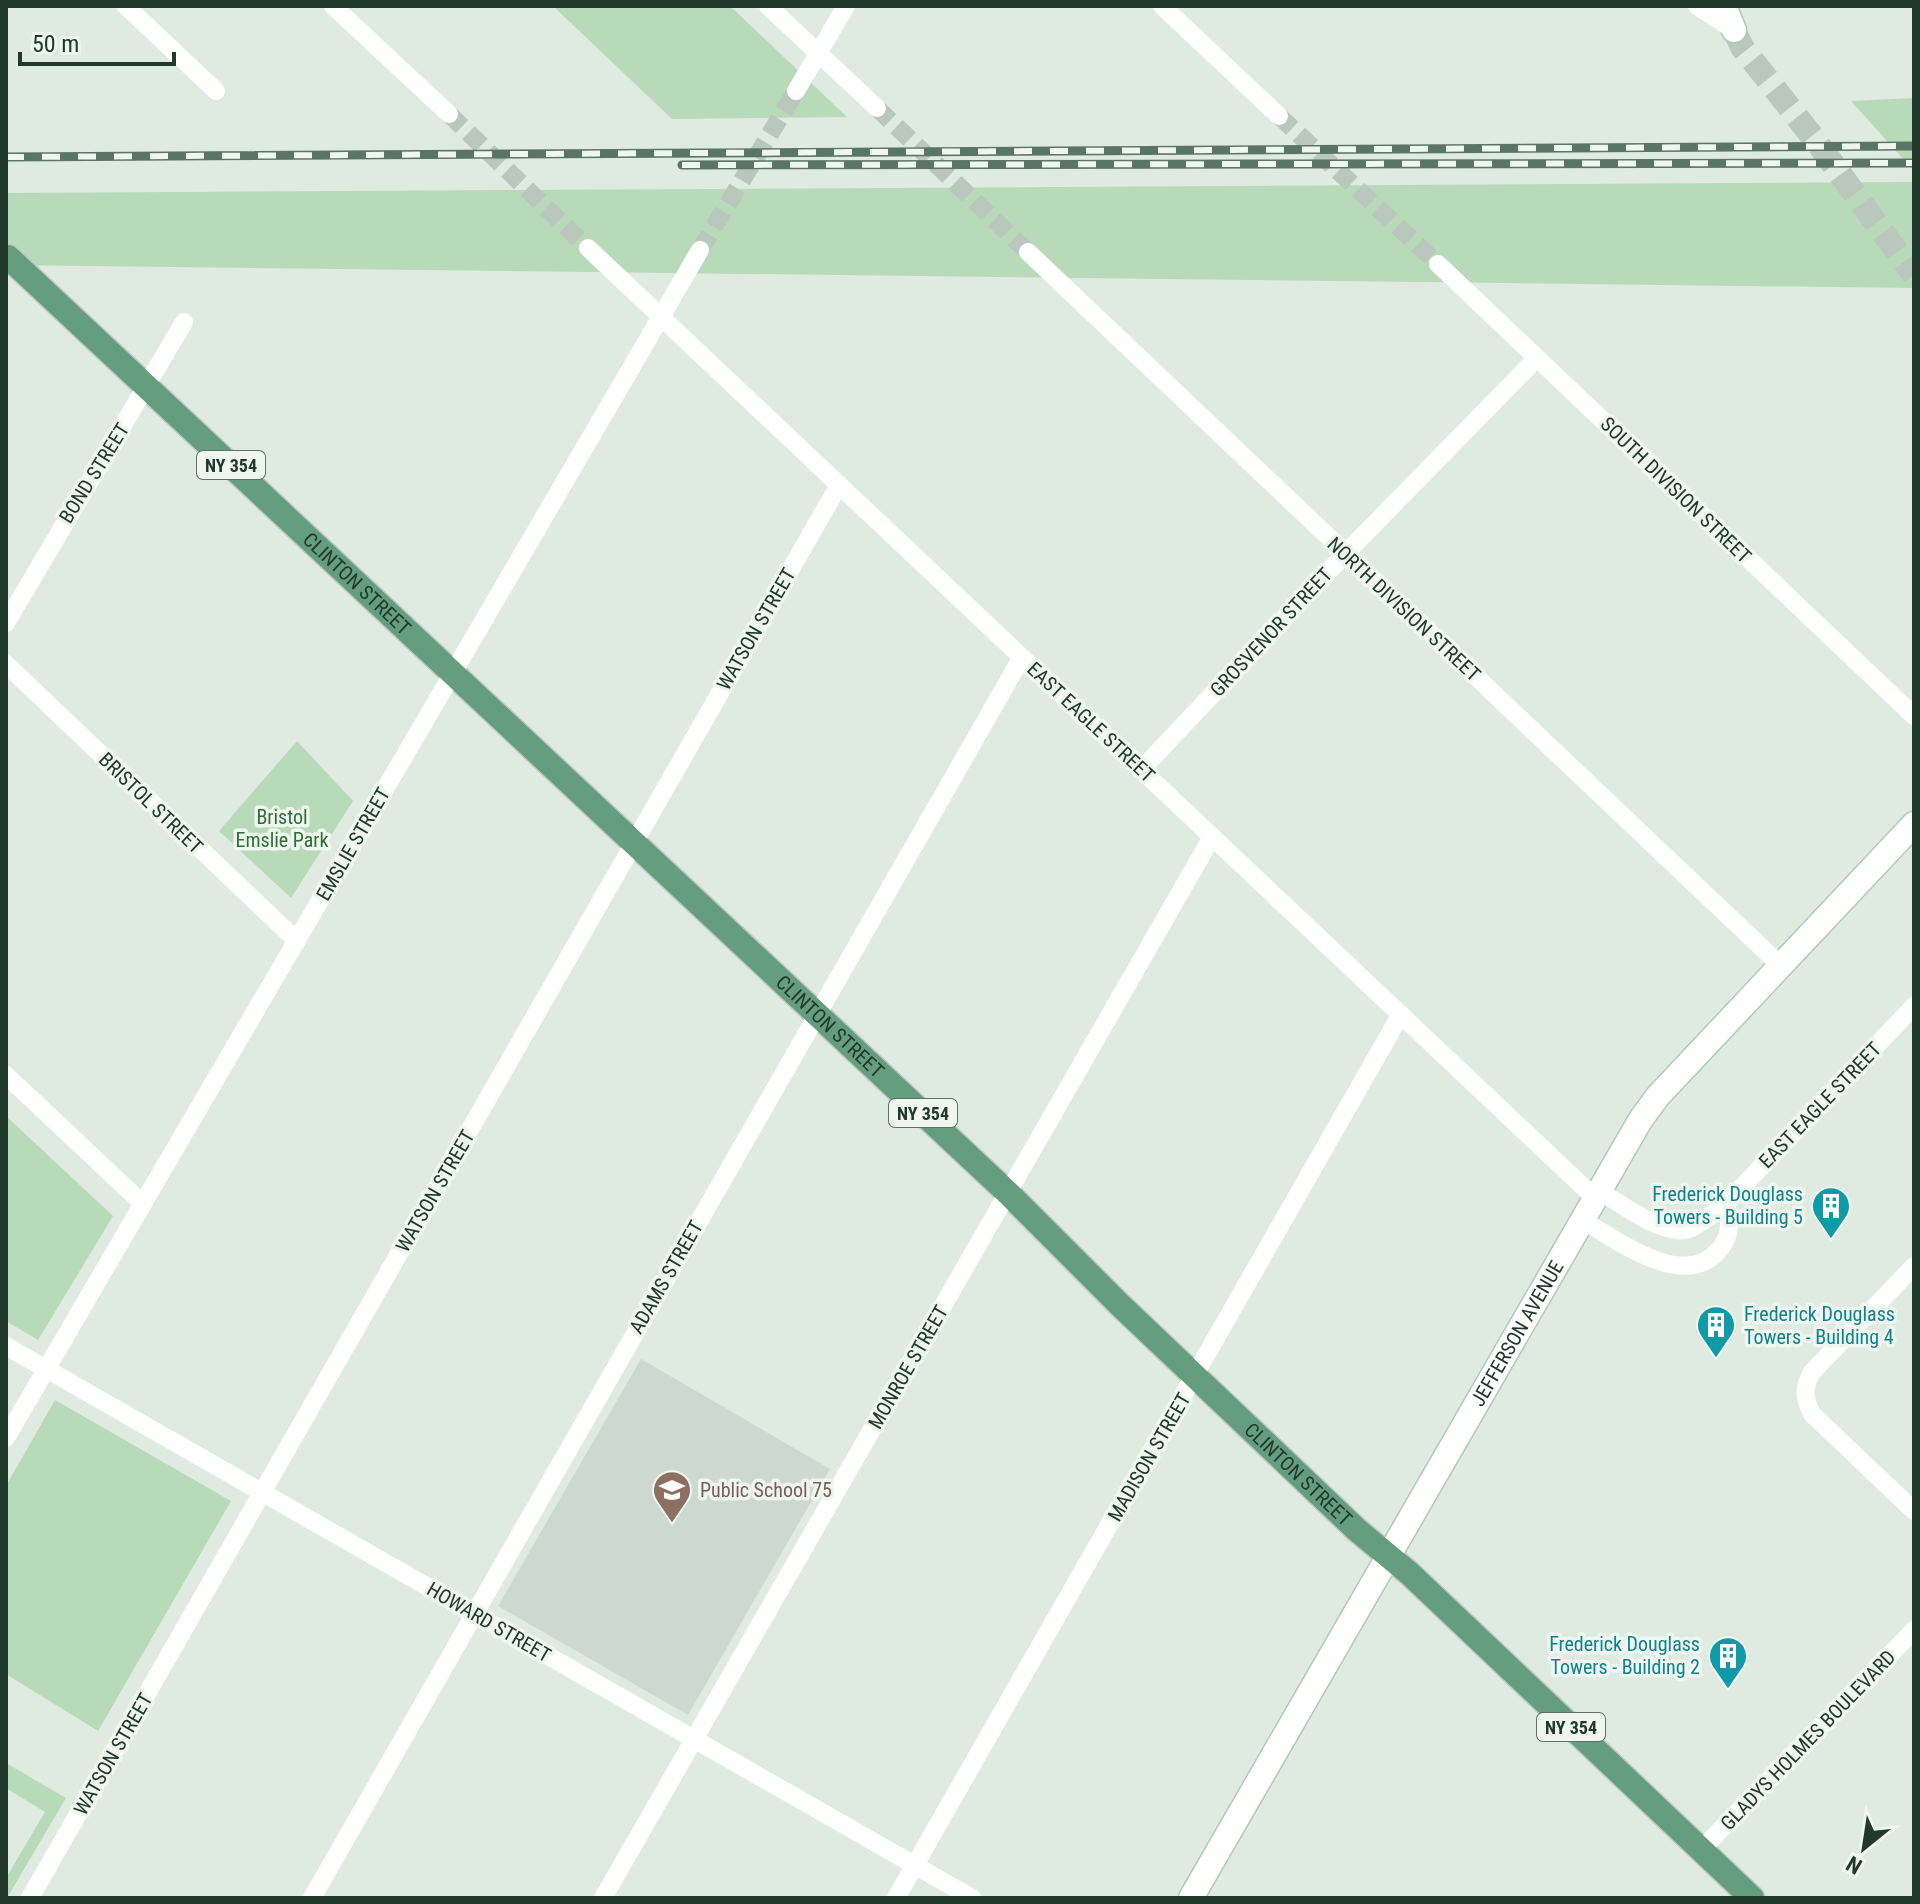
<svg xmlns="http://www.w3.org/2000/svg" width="1920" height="1904" font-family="'Roboto Condensed',sans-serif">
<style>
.built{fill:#cdd9d0}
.green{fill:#b8dab8}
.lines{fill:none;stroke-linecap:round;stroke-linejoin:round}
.street-tunnel{stroke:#b9c7bd;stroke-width:18;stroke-dasharray:18 9;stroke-linecap:butt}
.secondary-tunnel{stroke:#b9c7bd;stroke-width:24;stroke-dasharray:24 12;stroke-linecap:butt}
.secondary-casing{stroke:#b2c9ba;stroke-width:27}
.primary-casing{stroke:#c1c8c4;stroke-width:27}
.street{stroke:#fff;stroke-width:18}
.secondary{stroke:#fff;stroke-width:24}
.primary{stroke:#649e7e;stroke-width:24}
.rail-casing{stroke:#5a7566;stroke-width:9}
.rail{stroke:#eff6f0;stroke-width:6;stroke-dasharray:18;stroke-linecap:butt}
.labels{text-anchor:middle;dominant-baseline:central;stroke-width:7;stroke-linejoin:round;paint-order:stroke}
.shield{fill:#eff6f0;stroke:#5e7266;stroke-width:2}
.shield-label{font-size:18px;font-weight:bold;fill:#20392b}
.street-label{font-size:20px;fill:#20392b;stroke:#eff6f0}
.park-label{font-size:20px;fill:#2c6e33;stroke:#eff6f0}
.culture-label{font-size:20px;fill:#0d838f;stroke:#eff6f0;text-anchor:end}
.education-label{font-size:20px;fill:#785e54;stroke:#eff6f0;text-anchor:start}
</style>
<rect width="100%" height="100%" fill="#dfeae1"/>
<path class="built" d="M 641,1359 L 830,1469 L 688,1715 L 498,1606 Z"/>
<path class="green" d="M 553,6 L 730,6 L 847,117 L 672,119 Z
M 1914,98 L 1914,171 L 1851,101 Z
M 1914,182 L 1914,288 L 6,265 L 6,193 Z
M 297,741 L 353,801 L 291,898 L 219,831 Z
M 6,1116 L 113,1216 L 38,1340 L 6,1321 Z
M 55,1400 L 231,1501 L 98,1731 L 6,1674 L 6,1486 Z
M 6,1763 L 66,1798 L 7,1898 L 6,1878 L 45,1812 L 6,1788 Z"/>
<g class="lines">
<path class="street-tunnel" d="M 877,108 L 1028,252
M 449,114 L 588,248
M 1279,116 L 1438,264
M 700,250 L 796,91"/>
<path class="secondary-tunnel" d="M 1734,30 L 1742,47 L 1819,145 L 1914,275"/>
<g class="secondary-casing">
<g id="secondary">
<path d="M 1724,6 L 1734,30"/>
<path id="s1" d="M 1191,1898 L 1641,1119 L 1658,1096 L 1914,824"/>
</g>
</g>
<g class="primary-casing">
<g id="primary">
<path id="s2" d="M 8,257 L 1008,1193 L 1120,1305 L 1357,1530 L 1409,1573 L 1752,1898"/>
</g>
</g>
<path class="street" d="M 126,6 L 216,91
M 333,6 L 449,114
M 768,6 L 877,108
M 1162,6 L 1279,116
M 1697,6 L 1734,30
M 796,91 L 846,6
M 588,248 L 1594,1197
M 1028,252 L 1780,965
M 1438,264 L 1914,716
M 6,623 L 184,322
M 6,664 L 297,941
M 1141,770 L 1345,554 L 1537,358
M 6,1075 L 143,1204
M 1598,1190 C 1619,1202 1665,1238 1689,1229 C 1702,1223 1714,1213 1726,1204 L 1914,1006
M 1582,1220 C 1616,1239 1683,1291 1718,1251 C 1732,1236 1730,1221 1726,1204
M 1914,1266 L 1812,1372 C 1803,1388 1804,1398 1812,1414 L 1914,1511
M 6,1346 L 972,1898
M 6,1438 L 700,250
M 1701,1850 L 1914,1630
M 30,1898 L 839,485
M 312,1898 L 1022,657
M 603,1898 L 1212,837
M 896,1898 L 1401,1014"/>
<use href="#secondary" class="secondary"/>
<use href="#primary" class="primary"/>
<g class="rail-casing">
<path id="rail" d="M 6,157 L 1914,146
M 682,165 L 1914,163"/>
</g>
<use href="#rail" class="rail"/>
</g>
<defs>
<g id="building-pin" transform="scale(2)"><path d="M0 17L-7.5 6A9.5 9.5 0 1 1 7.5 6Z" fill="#0f9aa8" stroke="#eff6f0"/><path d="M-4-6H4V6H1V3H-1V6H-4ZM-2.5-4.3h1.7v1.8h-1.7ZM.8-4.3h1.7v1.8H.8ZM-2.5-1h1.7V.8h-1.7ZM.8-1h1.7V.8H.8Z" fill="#fff"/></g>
<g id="school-pin" transform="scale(2)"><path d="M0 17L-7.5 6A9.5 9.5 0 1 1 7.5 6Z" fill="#8d6e63" stroke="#eff6f0"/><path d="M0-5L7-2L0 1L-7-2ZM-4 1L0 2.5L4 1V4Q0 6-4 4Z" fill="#fff"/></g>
</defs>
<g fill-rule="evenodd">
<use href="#building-pin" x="1831" y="1206"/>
<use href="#building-pin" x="1716" y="1325"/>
<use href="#school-pin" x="672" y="1490"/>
<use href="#building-pin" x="1728" y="1656"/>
</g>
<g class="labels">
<g class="shield">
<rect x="197" y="451" width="68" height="28" rx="6"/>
<rect x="889" y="1099" width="68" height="28" rx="6"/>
<rect x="1537" y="1713" width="68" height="28" rx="6"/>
</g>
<g class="shield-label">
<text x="231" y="465">NY 354</text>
<text x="923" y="1113">NY 354</text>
<text x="1571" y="1727">NY 354</text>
</g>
<g class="street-label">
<text transform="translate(94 473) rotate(-58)">BOND STREET</text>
<text transform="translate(1676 490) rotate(44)">SOUTH DIVISION STREET</text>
<text stroke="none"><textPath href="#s2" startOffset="478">CLINTON STREET</textPath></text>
<text transform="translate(1404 609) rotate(43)">NORTH DIVISION STREET</text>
<text transform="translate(756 629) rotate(-60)">WATSON STREET</text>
<text transform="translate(1271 632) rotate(-47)">GROSVENOR STREET</text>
<text transform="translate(1091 722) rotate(43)">EAST EAGLE STREET</text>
<text transform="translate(151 803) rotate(44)">BRISTOL STREET</text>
<text transform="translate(353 844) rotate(-60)">EMSLIE STREET</text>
<text stroke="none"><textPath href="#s2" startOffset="1126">CLINTON STREET</textPath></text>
<text transform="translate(1820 1105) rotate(-46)">EAST EAGLE STREET</text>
<text transform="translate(435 1191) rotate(-60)">WATSON STREET</text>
<text transform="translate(666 1277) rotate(-60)">ADAMS STREET</text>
<text stroke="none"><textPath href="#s1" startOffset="652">JEFFERSON AVENUE</textPath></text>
<text transform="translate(908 1367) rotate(-60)">MONROE STREET</text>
<text transform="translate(1149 1457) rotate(-60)">MADISON STREET</text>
<text stroke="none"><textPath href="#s2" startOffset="1774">CLINTON STREET</textPath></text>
<text transform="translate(489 1622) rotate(30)">HOWARD STREET</text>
<text transform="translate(1808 1740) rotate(-46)">GLADYS HOLMES BOULEVARD</text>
<text transform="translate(113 1754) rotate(-60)">WATSON STREET</text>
</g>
<g class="park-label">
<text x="282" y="817">Bristol<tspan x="282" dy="23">Emslie Park</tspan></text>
</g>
<g class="culture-label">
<text x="1803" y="1194">Frederick Douglass<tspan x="1803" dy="23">Towers - Building 5</tspan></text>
<text x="1744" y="1314" text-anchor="start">Frederick Douglass<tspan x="1744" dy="23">Towers - Building 4</tspan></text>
<text x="1700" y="1644">Frederick Douglass<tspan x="1700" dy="23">Towers - Building 2</tspan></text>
</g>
<g class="education-label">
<text x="700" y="1490">Public School 75</text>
</g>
</g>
<rect width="1920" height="1904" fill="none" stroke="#20392b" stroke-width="16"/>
<g transform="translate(1864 1848) rotate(210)" stroke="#eff6f0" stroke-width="6" paint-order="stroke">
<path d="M0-6L14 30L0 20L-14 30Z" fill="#20392b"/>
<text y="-12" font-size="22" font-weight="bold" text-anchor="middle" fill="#20392b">N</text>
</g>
<path d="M20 52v12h154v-12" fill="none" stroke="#20392b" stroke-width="4"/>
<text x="32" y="52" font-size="24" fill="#20392b" stroke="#eff6f0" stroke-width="6" paint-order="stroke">50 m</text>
</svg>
